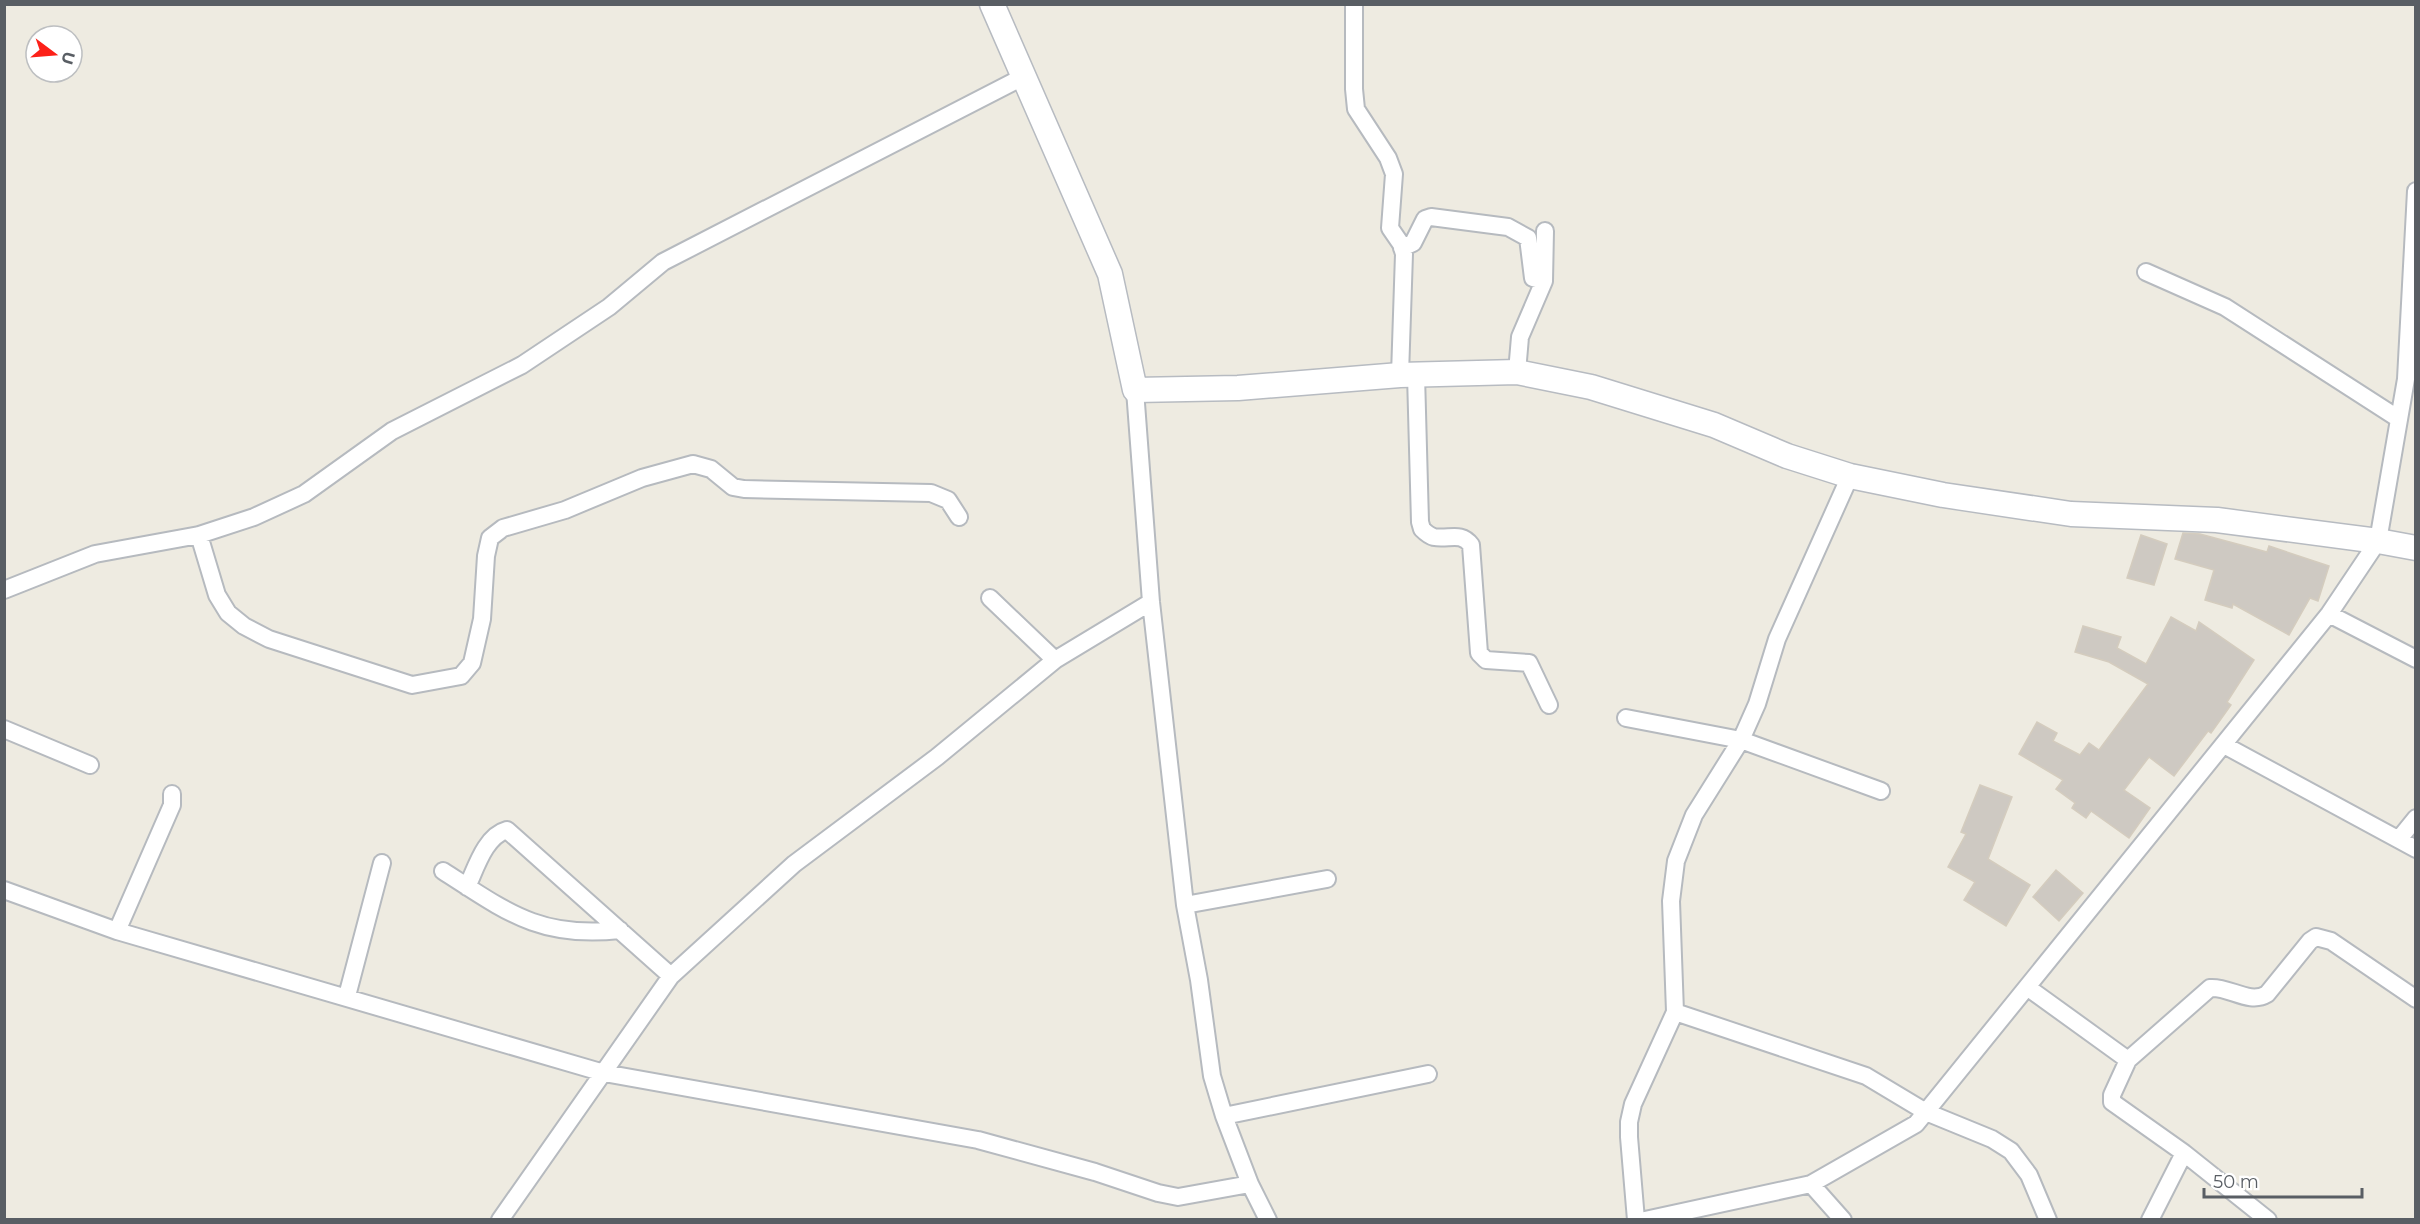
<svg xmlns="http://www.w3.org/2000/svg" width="2420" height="1224" font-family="Montserrat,sans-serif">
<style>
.building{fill:#cec9c2;stroke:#d4ccbe;stroke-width:1.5}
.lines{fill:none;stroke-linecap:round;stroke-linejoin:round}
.street-casing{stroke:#b6babf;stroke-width:20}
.secondary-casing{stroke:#b7bbc1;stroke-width:27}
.street{stroke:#fff;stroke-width:16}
.secondary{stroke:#fff;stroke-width:24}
</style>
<rect width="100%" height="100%" fill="#eeebe1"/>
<path class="building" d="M 2183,533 L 2200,534 L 2267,552 L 2269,546 L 2329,566 L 2318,601 L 2310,598 L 2289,635 L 2233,604 L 2232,608 L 2205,600 L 2214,570 L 2175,559 Z
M 2141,535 L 2167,544 L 2154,585 L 2127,578 Z
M 2171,617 L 2196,631 L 2199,622 L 2254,660 L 2227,702 L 2231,705 L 2211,733 L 2208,731 L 2174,776 L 2149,757 L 2124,790 L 2150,808 L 2129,838 L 2091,811 L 2086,818 L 2072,808 L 2075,803 L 2056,789 L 2063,780 L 2019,754 L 2037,722 L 2057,733 L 2053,741 L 2080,755 L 2089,743 L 2099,750 L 2148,684 L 2109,662 L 2075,652 L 2083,626 L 2121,637 L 2117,648 L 2146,664 Z
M 1980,785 L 2012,797 L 1988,859 L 2030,885 L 2006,926 L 1964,900 L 1975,882 L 1948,867 L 1966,834 L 1961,832 Z
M 2056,870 L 2083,893 L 2059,921 L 2033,897 Z"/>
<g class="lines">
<g class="street-casing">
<path id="street" d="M 1354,4 L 1354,89 L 1356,109 L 1388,158 L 1394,174 L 1390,228 L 1401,244 L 1404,254 L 1400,375
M 1402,248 L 1413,243 L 1425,219 L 1431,217 L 1508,227 L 1528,238 L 1533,278 L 1544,281
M 2146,272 L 2225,307 L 2399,419
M 1517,372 L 1520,337 L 1544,281 L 1545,231
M 1416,375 L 1420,522 L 1422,529 C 1425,532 1430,536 1434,537 C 1448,540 1461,531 1471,545 L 1479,653 L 1486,660 L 1529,663 L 1549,705
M 1135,390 L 1151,602 L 1185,905 L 1199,980 L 1212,1076 L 1224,1116 L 1250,1184 L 1268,1220
M 199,535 L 217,595 L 228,613 L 244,626 L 269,639 L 412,685 L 461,676 L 472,663 L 482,619 L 486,556 L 490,538 L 503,528 L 565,510 L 642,478 L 693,464 L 711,469 L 733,487 L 744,489 L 931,493 L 948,500 L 959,517
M 4,590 L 95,554 L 199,535 L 254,517 L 304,494 L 392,431 L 522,365 L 609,307 L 663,262 L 1023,77
M 990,598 L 1055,660
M 2329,614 L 2416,659
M 1626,718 L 1741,740 L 1881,791
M 4,729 L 90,765
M 2224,745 L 2416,849
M 172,794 L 172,805 L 117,931 L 604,1073 L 978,1140 L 1095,1172 L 1158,1193 L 1178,1197 L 1250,1184
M 2399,839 L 2416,818
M 443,871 C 507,912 540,939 620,930
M 467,887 C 476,868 485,836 507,830 L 671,976
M 4,890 L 117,931
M 1185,905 L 1327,879
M 2027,987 L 2128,1060 L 2210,988 C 2229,986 2249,1005 2267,994 L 2310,941 L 2316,937 L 2331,941 L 2416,999
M 347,996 L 382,863
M 1675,1012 L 1866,1076 L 1926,1112 L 1992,1139 L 2011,1151 L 2029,1175 L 2048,1220
M 2128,1060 L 2112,1095 L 2112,1102 L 2184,1153 L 2268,1220
M 1224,1116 L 1428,1074
M 1811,1184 L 1843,1220
M 500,1220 L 671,976 L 794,864 L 937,757 L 1055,660 L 1151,602
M 1636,1220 L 1629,1137 L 1629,1122 L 1633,1104 L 1675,1012 L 1671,901 L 1676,861 L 1694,815 L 1741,740 L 1757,704 L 1777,639 L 1850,476
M 1645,1220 L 1811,1184 L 1916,1124 L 2329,614 L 2378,541 L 2406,379 L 2416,191
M 2150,1220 L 2184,1153"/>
</g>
<g class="secondary-casing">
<path id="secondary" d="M 992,4 L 1110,274 L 1135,390 L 1238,388 L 1400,375 L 1517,372 L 1591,387 L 1714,425 L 1787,456 L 1850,476 L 1943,495 L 2071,514 L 2217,520 L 2378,541 L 2416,548"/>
</g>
<use href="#street" class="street"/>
<use href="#secondary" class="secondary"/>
</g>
<rect width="2420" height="1224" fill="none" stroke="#595e64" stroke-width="12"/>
<g transform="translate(54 54) rotate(106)"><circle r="28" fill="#ffffff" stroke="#bdbfc1" stroke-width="1.5"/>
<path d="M0-4.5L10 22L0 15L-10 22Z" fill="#fc2119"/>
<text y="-9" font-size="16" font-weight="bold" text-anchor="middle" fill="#595e64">U</text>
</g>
<path d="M2204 1188v9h158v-9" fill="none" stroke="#595e64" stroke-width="3"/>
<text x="2213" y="1188" font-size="18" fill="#595e64" stroke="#ffffff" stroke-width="4.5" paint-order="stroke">50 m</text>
</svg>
